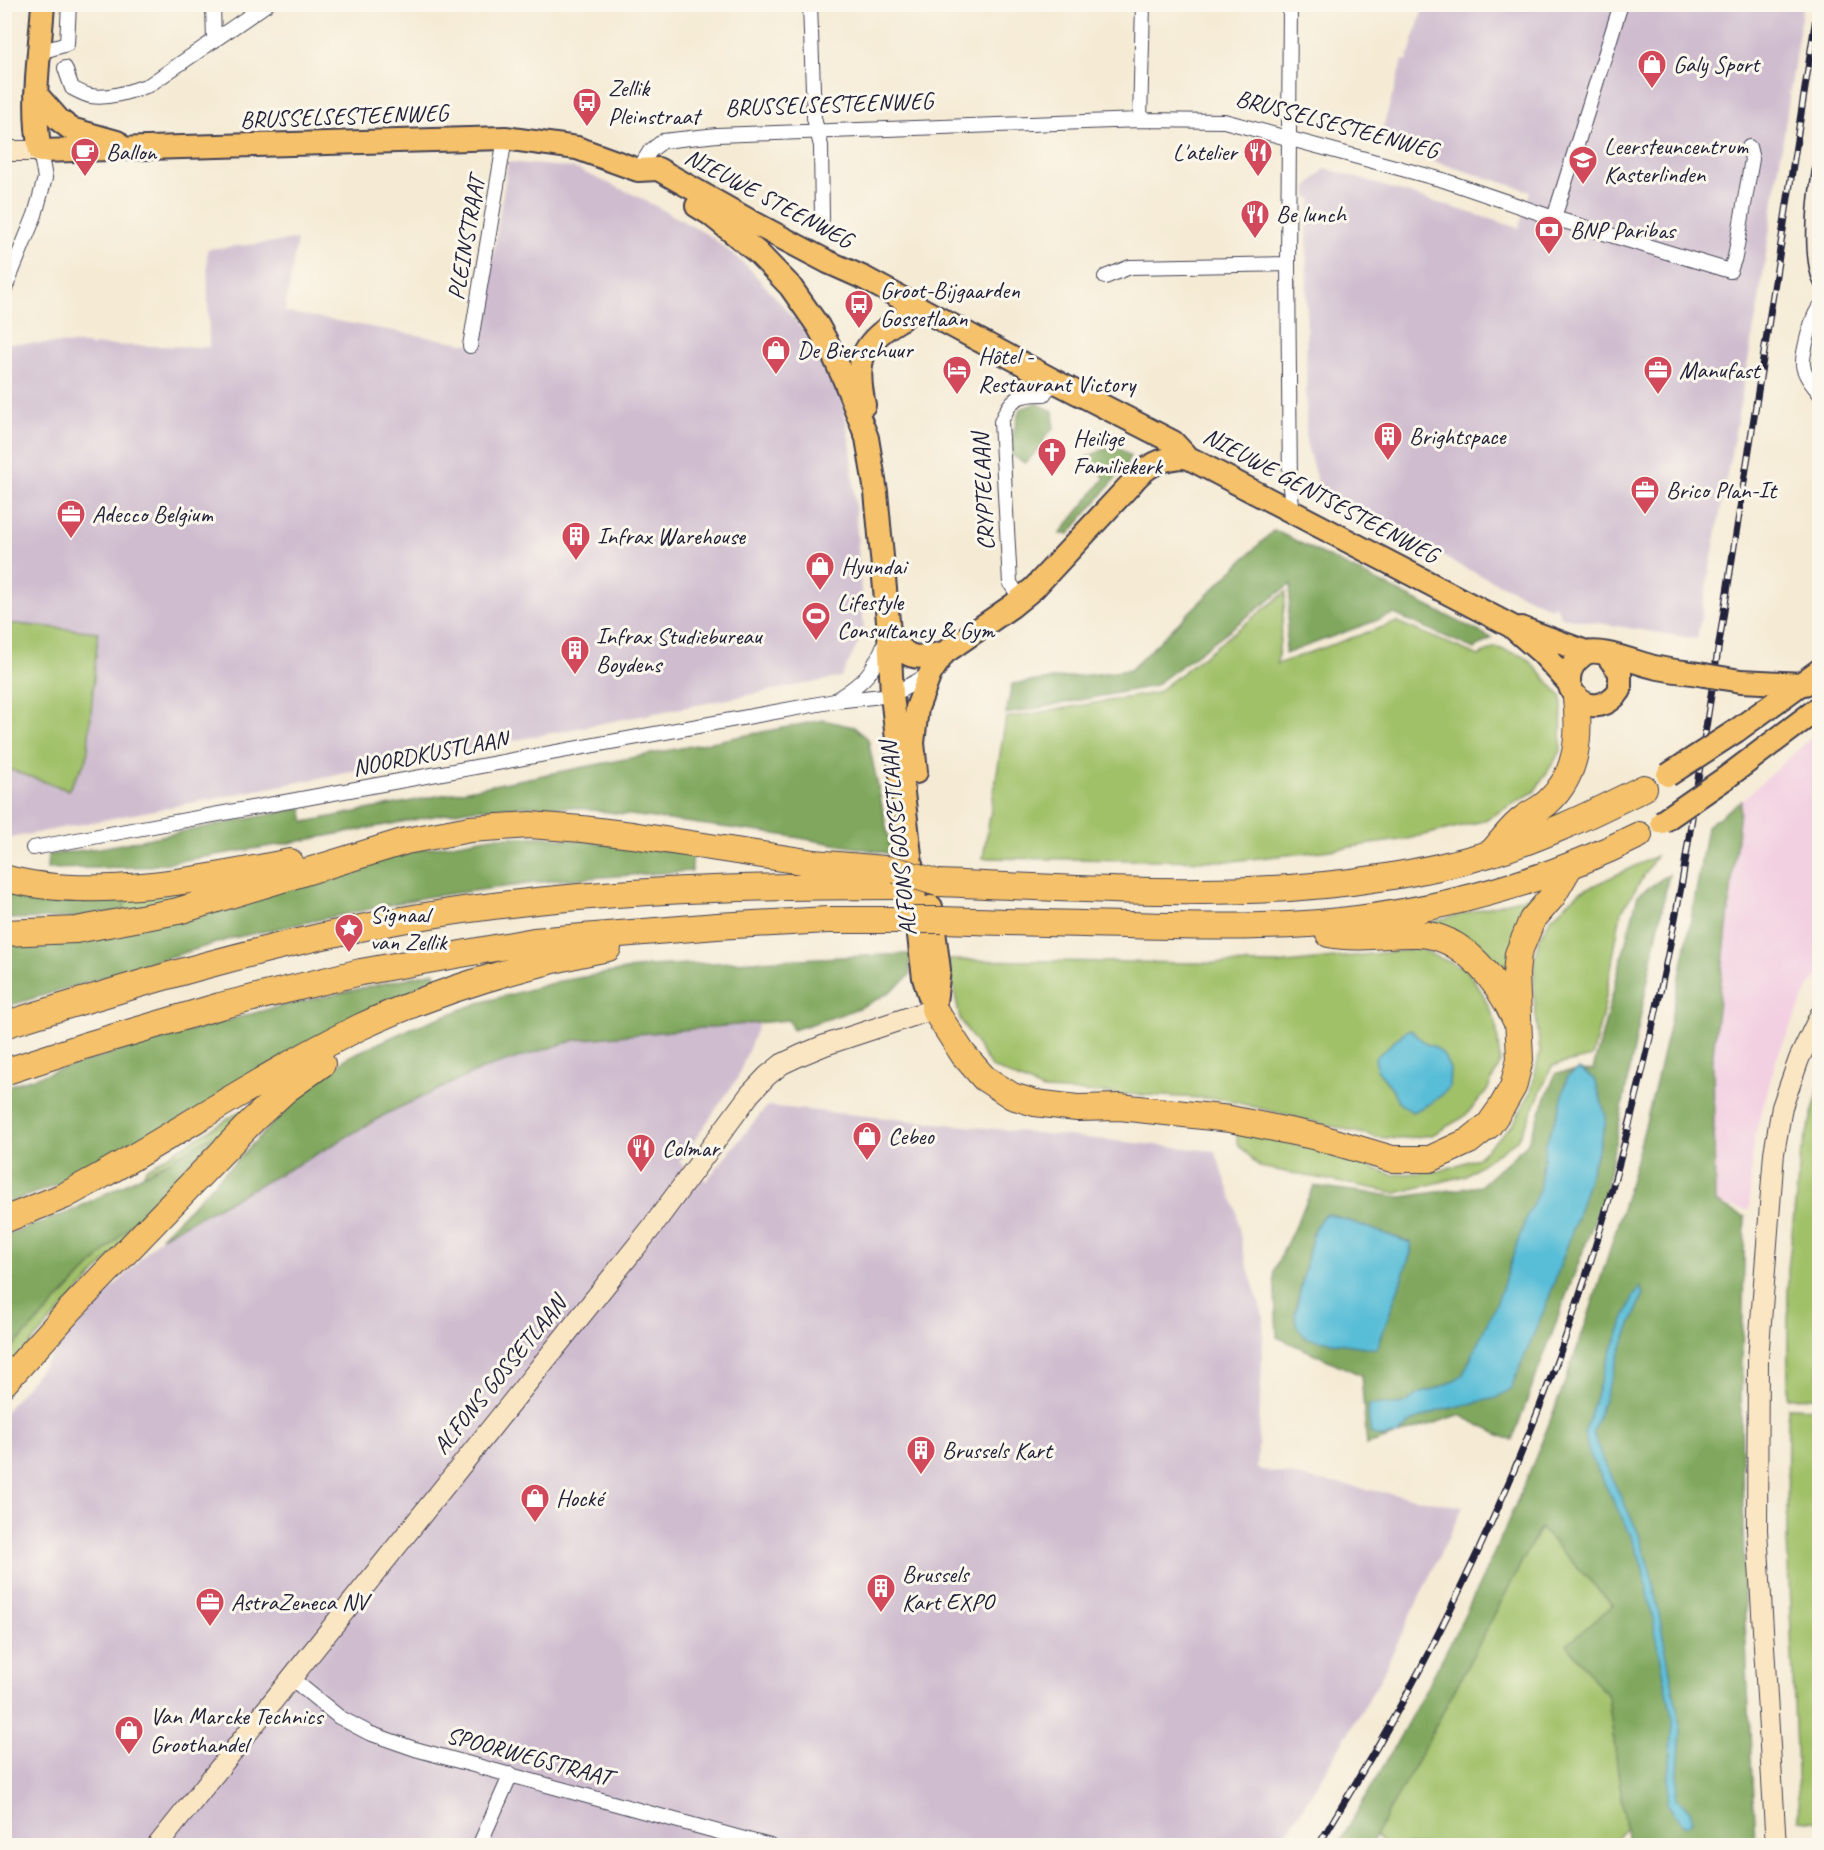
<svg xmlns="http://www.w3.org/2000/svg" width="1824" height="1850" font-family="Caveat,sans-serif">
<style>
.built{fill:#f2cfe1}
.industrial{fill:#cfbdcf}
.green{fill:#a1c169;stroke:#627252;stroke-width:1.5}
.forest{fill:#80a75d;stroke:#51644c;stroke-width:1.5;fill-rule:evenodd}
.water{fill:#59bdd7;stroke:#3e7089;stroke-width:1.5}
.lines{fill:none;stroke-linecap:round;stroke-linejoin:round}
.street-casing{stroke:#424052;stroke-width:16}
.secondary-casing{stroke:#424052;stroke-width:22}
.primary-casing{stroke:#424052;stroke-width:26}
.highway-casing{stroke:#424052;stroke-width:28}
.street{stroke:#fff;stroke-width:14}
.secondary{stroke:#fbe6c4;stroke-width:20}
.primary{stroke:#f5c16b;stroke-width:22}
.highway{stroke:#f5c16b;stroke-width:26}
.tram{stroke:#22223b;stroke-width:1.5}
.rail-casing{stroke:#22223b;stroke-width:7}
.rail{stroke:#fbf7ec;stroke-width:4.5;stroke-dasharray:14;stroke-linecap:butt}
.primary-bridge-casing{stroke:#424052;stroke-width:26;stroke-linecap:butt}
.highway-bridge-casing{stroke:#424052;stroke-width:28;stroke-linecap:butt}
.primary-bridge{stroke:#f5c16b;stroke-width:22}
.highway-bridge{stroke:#f5c16b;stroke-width:26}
.labels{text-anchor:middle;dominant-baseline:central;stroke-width:6;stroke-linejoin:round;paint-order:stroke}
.poi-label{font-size:24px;fill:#22223b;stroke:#fbf7ec;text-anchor:start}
.street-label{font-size:24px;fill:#22223b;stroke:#fbf7ec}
</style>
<rect width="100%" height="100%" fill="#fbf7ec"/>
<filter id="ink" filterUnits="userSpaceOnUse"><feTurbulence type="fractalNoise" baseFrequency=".0167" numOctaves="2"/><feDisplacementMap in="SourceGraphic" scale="12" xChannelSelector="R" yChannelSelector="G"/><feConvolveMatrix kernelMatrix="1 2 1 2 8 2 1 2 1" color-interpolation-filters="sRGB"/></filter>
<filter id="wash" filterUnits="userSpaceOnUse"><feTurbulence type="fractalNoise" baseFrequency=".008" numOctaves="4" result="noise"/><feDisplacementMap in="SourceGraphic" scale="24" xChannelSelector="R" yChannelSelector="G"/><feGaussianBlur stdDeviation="1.35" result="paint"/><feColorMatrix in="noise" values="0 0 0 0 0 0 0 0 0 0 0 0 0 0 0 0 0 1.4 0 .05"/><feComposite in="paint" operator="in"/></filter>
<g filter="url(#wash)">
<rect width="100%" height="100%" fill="#f5ebd5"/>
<path class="built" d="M 1819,731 L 1819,975 L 1808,989 L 1777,1057 L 1753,1142 L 1749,1210 L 1715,1203 L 1713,1054 L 1741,801 Z"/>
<path class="industrial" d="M 1424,5 L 1803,5 L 1759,301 L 1697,639 L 1562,617 L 1554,605 L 1551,608 L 1463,567 L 1328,496 L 1318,484 L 1306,442 L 1307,220 L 1312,199 L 1307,197 L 1307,188 L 1325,168 L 1519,228 L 1530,191 L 1378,144 L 1403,60 L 1407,61 Z
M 508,162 L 574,168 L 637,196 L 710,236 L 747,266 L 779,301 L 837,372 L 851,448 L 864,632 L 841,677 L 5,839 L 4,343 L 88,344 L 92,347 L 94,345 L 209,347 L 207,249 L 297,240 L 285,312 L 479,346 Z
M 759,1023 L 737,1079 L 679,1162 L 706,1181 L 767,1106 L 1215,1151 L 1236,1209 L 1243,1252 L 1264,1318 L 1257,1469 L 1463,1507 L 1377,1685 L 1280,1845 L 5,1846 L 4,1413 L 72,1331 L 161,1237 L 308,1159 L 388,1113 L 480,1070 L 575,1040 Z"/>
<path class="green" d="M 1286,592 L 1277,664 L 1397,622 L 1479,656 L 1495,647 L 1526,657 L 1562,697 L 1561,751 L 1534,792 L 1483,821 L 1407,839 L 1323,851 L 1232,861 L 983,858 L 1006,718 L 1156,693 Z
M 5,623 L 98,632 L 87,759 L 68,790 L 5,768 Z
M 1656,856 L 1621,912 L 1604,1008 L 1592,1057 L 1552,1066 L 1528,1121 L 1517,1140 L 1464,1176 L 1397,1193 L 1260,1167 L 1237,1143 L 1237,1132 L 1337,1154 L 1392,1175 L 1440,1171 L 1477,1158 L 1513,1124 L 1531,1092 L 1540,1052 L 1534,997 L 1534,963 L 1539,939 L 1551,918 L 1580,892 Z
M 239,881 L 174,900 L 123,911 L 126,898 Z
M 1546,892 L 1510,985 L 1492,959 L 1453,931 L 1428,923 Z
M 1419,949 L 1466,969 L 1480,989 L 1496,1022 L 1500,1063 L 1487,1091 L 1464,1117 L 1432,1135 L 1399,1139 L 1376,1137 L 1222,1099 L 1043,1090 L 991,1067 L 960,1019 L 948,960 L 1277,964 Z
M 1819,1089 L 1819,1397 L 1788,1398 L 1788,1269 L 1800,1159 Z
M 244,1111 L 216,1146 L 143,1175 L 146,1169 L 239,1112 Z
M 180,1182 L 5,1371 L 5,1347 L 10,1350 L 141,1214 Z
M 1788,1407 L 1819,1408 L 1819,1822 L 1799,1820 L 1787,1539 Z
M 1540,1528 L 1613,1605 L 1568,1644 L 1608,1696 L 1626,1828 L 1608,1846 L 1385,1845 L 1375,1835 L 1414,1767 Z"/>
<path class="forest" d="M 1036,403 L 1053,411 L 1054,428 L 1044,438 L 1044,444 L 1025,463 L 1008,453 L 1020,409 Z
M 1114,445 L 1130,456 L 1125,467 L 1069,534 L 1060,534 L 1105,478 L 1087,457 Z
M 1274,530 L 1492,638 L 1474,649 L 1394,614 L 1285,654 L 1291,584 L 1154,686 L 1006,714 L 1012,684 L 1130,670 Z
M 823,720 L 854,727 L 868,739 L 892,854 L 782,835 L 569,807 L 533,806 L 472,809 L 284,844 L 143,867 L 47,869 L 48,855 L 106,847 L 302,808 L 305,822 Z
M 1741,801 L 1713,1054 L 1715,1202 L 1745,1217 L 1741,1404 L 1745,1620 L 1755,1845 L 1628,1845 L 1608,1697 L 1567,1644 L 1613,1605 L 1540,1528 L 1414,1767 L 1370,1845 L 1337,1846 C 1394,1750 1449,1652 1495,1551 C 1601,1320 1668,1075 1707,826 Z
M 492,837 L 551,837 L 692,853 L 692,871 L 558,880 L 426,897 L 233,938 L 5,1007 L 4,940 L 390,855 Z
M 1669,874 L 1606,1189 L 1512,1441 L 1459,1415 L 1367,1445 L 1361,1375 L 1277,1337 L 1274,1270 L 1314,1186 L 1401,1197 L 1480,1186 L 1527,1144 L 1556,1073 L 1593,1070 L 1638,895 ZM 1329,1214 L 1411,1243 L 1411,1253 L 1376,1349 L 1296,1325 L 1295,1312 L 1314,1229 L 1323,1216 Z
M 4,886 L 126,898 L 123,911 L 69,918 L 5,919 Z
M 907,954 L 910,954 L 910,975 C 879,1007 835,1016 793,1030 L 788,1020 L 575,1040 L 480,1070 L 388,1113 L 308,1159 L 161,1237 L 304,1092 L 348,1057 L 414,1027 L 479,1003 L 560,981 L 649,966 Z
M 435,972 L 438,982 L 57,1185 L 5,1204 L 4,1087 L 145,1043 L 269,1009 Z
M 214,1135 L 217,1140 L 180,1182 L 141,1214 L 10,1350 L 5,1347 L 5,1235 L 67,1213 L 143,1175 Z"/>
<path class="water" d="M 1411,1030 L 1426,1044 L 1435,1047 L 1443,1054 L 1450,1069 L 1449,1088 C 1438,1100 1427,1106 1412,1112 L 1399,1103 L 1391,1087 L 1377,1070 L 1375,1058 L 1406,1031 Z
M 1579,1069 L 1595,1079 L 1606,1117 L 1605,1126 L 1575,1223 L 1547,1303 L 1511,1388 L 1496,1398 L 1438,1411 L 1411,1422 L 1398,1435 L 1382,1437 L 1371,1434 C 1370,1431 1368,1409 1368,1406 C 1379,1402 1387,1406 1397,1405 C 1404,1405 1409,1400 1415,1396 C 1432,1387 1445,1390 1463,1374 L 1497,1302 L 1526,1218 L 1539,1190 L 1546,1143 L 1560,1107 L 1567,1077 Z
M 1329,1214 L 1411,1243 L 1411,1253 L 1377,1349 L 1306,1338 L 1296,1325 L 1295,1313 L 1314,1229 L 1323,1216 Z
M 1640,1287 L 1643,1295 L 1619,1355 L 1593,1432 L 1602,1458 L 1638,1532 L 1652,1577 L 1681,1729 L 1676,1799 L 1690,1810 L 1693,1820 L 1685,1826 L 1667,1805 L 1673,1722 L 1642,1564 L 1631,1536 L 1589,1453 L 1584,1434 L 1606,1364 L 1634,1295 Z"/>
</g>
<g filter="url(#ink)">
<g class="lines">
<g class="street-casing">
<path id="street" d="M 213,4 L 214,41
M 810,4 L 814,118 L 821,146 L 822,219
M 1290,4 L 1288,264 L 1290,488 L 1293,513
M 40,52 L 67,44 L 69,4
M 65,68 L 72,88 C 78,91 85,95 91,96 C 110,99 131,91 149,85 L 267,4
M 1140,120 L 1143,4
M 638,170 L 650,151 L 663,141 L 717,135 L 1140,120 L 1224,121 L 1443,180 L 1554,218 L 1730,271 L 1735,257 L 1752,159 L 1749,147
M 1554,218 L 1621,4
M 1105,277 L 1130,267 L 1288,264
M 4,291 L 35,215 L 45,178 L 40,151
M 1820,307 C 1812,314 1802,355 1803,365 C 1804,375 1814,386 1820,394
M 470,346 L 505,138
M 1021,599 L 1010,583 L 1001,422 C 1011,397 1018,394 1044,394 L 1048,388 L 1060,384
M 837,699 C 866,681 873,672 886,640
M 33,848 L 835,701 L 892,695 L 930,674
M 291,1678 L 339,1717 L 369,1733 L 415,1749 L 770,1846
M 479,1846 L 511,1774"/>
</g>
<g class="secondary-casing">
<path id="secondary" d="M 4,151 L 40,151
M 157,1846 L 652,1227 L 750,1094 L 767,1076 L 782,1064 L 801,1055 L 825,1045 L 934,1009
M 1776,1846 L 1757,1530 L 1758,1360 L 1774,1153 L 1782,1107 L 1799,1059 L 1820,1015"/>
</g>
<g class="primary-casing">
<path id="primary" d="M 43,4 C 40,53 31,103 40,151 L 505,138 L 577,148 L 638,170 L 658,169 L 750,221 L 828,262 L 864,278 L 1060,384 L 1173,442 L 1187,457 L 1511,626 L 1543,654 L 1568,682
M 36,94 L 59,120 L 71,129 L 117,142
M 697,206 L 710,214 L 757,252 L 790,286 L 818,326 L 831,350 L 845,381 L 867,438 L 876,492 L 889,632 L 892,695 L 922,962 L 924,978 L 934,1009
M 864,405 C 855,362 860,344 898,321 C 905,316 910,312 918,308
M 1521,628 L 1586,652
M 889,632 C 906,660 914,660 944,653
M 1607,655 L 1620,672 L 1620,690 C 1591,730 1546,682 1583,655 C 1595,645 1639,664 1654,667 C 1670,671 1688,672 1704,675
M 1741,681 L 1805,684
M 1736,731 L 1820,670
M 916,772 L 913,743 L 917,708 L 930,674 L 944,653 L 1012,606 L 1034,588 L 1130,485 C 1144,466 1163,457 1187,457
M 1727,777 L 1820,707
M 931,907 L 939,970 L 935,1002"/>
</g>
<g class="highway-casing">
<path id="highway" d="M 1492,852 C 1502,841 1512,826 1524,818 C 1532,812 1541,809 1548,802 C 1578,774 1580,736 1576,698
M 4,878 C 90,902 205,879 290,862
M 938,883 C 1121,890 1310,907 1489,854 C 1543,838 1593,813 1644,788
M 942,920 C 1004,922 1066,924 1127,925 C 1204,927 1282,929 1358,919 C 1455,906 1552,879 1639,835
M 4,933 L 76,930 L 178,911 L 406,841 L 470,829 L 530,825 L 582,829 L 632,835 L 814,863 L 896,870
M 1329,934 C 1358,940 1388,933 1418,934 C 1463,935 1498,981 1515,1019
M 934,1009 L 963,1054 L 984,1078 L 1012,1096 L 1035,1103 L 1077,1108 L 1120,1107 L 1230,1119 L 1318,1137 L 1392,1159 L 1430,1159 L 1469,1141 L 1489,1125 L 1501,1108 L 1513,1087 L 1520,1059 L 1516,974 L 1518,954 L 1532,920 L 1552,897 L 1570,866
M 4,1025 C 142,982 282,940 425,916 C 582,890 739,886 898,886
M 4,1072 L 84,1046 L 220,1006 L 361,972 L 534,941 L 717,926 L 828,920 L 902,920
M 4,1220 L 64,1196 L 99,1177 C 186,1128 270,1071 360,1027 C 439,990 523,965 608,948
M 4,1383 L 70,1310 L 253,1120 L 287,1089 L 322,1064"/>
</g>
<use href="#street" class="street"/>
<use href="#secondary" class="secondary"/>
<use href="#primary" class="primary"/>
<use href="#highway" class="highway"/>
<path class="tram" d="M 1820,126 C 1812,166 1794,262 1820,295
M 1815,251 L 1820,275"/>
<g class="rail-casing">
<path id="rail" d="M 1318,1846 C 1357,1781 1396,1717 1430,1650 C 1483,1546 1531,1438 1569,1327 C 1620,1180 1655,1029 1683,876 L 1818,4"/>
</g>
<use href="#rail" class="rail"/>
<g class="primary-bridge-casing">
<path id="primary-bridge" d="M 1704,675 L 1741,681
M 1668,775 L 1736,731
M 1662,822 L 1727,777"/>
</g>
<g class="highway-bridge-casing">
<path id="highway-bridge" d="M 896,870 L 938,883
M 902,920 L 942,920"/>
</g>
<use href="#primary-bridge" class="primary-bridge"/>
<use href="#highway-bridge" class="highway-bridge"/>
</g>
</g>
<defs>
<g id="shop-pin" transform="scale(1.5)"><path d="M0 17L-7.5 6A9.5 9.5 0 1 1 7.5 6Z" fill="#d1495b" stroke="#fbf7ec"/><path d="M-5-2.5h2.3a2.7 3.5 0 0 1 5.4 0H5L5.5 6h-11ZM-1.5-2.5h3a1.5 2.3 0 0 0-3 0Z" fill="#fff"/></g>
<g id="bus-pin" transform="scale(1.5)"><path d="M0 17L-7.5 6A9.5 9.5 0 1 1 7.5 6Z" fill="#d1495b" stroke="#fbf7ec"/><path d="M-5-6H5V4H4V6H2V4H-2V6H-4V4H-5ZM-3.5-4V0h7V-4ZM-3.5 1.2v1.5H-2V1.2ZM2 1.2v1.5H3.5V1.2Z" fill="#fff"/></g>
<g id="cafe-pin" transform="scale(1.5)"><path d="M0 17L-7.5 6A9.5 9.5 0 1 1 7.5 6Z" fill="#d1495b" stroke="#fbf7ec"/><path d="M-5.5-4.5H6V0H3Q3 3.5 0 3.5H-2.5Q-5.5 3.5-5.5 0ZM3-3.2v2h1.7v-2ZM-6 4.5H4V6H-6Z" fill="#fff"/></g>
<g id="restaurant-pin" transform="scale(1.5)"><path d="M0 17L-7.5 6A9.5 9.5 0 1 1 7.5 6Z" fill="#d1495b" stroke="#fbf7ec"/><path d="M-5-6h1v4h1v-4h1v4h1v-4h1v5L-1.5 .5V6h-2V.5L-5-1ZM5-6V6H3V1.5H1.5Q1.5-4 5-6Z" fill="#fff"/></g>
<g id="school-pin" transform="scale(1.5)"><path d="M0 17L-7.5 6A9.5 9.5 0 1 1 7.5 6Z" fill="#d1495b" stroke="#fbf7ec"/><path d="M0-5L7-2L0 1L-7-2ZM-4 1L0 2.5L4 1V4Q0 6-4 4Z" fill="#fff"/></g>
<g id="bank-pin" transform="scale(1.5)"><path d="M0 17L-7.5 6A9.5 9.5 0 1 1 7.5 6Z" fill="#d1495b" stroke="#fbf7ec"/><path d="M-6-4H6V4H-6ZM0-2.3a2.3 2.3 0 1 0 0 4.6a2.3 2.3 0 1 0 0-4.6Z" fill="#fff"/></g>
<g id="hotel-pin" transform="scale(1.5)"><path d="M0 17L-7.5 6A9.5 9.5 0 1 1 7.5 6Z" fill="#d1495b" stroke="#fbf7ec"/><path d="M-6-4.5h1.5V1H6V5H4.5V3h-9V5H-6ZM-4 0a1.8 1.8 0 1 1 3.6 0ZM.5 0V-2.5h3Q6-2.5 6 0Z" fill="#fff"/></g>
<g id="office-pin" transform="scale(1.5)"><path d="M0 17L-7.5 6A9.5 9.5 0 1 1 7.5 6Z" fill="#d1495b" stroke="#fbf7ec"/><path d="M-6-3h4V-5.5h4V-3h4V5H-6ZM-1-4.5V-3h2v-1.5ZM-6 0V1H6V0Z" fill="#fff"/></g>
<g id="building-pin" transform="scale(1.5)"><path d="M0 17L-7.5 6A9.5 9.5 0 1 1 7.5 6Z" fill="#d1495b" stroke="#fbf7ec"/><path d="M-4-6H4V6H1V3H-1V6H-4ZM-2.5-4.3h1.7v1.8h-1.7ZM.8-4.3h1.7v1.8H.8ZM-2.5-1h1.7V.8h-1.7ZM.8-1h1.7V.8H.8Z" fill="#fff"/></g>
<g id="church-pin" transform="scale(1.5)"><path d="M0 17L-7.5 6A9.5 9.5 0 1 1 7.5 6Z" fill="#d1495b" stroke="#fbf7ec"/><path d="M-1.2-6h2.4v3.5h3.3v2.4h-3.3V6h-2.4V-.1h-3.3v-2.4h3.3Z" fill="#fff"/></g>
<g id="stadium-pin" transform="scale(1.5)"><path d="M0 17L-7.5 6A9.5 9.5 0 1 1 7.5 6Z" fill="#d1495b" stroke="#fbf7ec"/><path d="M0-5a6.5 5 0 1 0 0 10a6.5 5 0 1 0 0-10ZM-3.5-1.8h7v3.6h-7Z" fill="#fff"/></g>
<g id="sight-pin" transform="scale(1.5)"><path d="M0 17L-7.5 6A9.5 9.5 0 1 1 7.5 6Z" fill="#d1495b" stroke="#fbf7ec"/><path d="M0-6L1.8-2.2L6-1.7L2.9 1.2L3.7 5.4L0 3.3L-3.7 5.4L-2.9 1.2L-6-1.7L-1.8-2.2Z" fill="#fff"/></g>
</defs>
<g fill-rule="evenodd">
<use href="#shop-pin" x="1652" y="64"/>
<use href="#bus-pin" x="587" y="102"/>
<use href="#cafe-pin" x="85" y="152"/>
<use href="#restaurant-pin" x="1258" y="152"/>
<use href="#school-pin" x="1583" y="160"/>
<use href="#restaurant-pin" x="1255" y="214"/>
<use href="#bank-pin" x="1549" y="230"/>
<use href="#bus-pin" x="859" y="304"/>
<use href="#shop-pin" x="776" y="350"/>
<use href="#hotel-pin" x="957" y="370"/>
<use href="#office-pin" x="1658" y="370"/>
<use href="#building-pin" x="1388" y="436"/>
<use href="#church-pin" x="1052" y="452"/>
<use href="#office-pin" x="1645" y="490"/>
<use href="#office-pin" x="71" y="514"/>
<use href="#building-pin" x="576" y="536"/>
<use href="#shop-pin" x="820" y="566"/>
<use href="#stadium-pin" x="816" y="616"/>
<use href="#building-pin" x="575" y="650"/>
<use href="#sight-pin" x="349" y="928"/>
<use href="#shop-pin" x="867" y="1136"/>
<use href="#restaurant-pin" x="641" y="1148"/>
<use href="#building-pin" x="921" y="1450"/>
<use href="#shop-pin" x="535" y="1498"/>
<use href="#building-pin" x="881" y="1588"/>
<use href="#office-pin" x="210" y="1602"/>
<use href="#shop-pin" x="129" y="1730"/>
</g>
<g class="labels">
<g class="poi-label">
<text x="1673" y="64">Galy Sport</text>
<text x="608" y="88">Zellik<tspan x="608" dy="28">Pleinstraat</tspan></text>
<text x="1604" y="146">Leersteuncentrum<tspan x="1604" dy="28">Kasterlinden</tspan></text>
<text x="106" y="152">Ballon</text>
<text x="1237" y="152" text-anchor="end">L'atelier</text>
<text x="1276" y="214">Be lunch</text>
<text x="1570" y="230">BNP Paribas</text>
<text x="880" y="290">Groot-Bijgaarden<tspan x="880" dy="28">Gossetlaan</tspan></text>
<text x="797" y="350">De Bierschuur</text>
<text x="978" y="356">Hôtel -<tspan x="978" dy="28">Restaurant Victory</tspan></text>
<text x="1679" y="370">Manufast</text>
<text x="1409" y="436">Brightspace</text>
<text x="1073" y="438">Heilige<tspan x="1073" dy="28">Familiekerk</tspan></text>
<text x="1666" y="490">Brico Plan-It</text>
<text x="92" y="514">Adecco Belgium</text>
<text x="597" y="536">Infrax Warehouse</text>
<text x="841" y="566">Hyundai</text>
<text x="837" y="602">Lifestyle<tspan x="837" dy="28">Consultancy &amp; Gym</tspan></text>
<text x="596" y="636">Infrax Studiebureau<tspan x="596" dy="28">Boydens</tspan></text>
<text x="370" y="914">Signaal<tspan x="370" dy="28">van Zellik</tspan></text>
<text x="888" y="1136">Cebeo</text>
<text x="662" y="1148">Colmar</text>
<text x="942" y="1450">Brussels Kart</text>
<text x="556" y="1498">Hocké</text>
<text x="902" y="1574">Brussels<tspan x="902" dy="28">Kart EXPO</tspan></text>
<text x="231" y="1602">AstraZeneca NV</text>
<text x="150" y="1716">Van Marcke Technics<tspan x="150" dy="28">Groothandel</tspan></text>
</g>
<g class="street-label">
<text transform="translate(829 104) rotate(-2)">BRUSSELSESTEENWEG</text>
<text transform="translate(344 116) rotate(-2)">BRUSSELSESTEENWEG</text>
<text transform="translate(1337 124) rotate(15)">BRUSSELSESTEENWEG</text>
<text transform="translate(769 198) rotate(28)">NIEUWE STEENWEG</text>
<text transform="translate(466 238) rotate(-80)">PLEINSTRAAT</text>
<text transform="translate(983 492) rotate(-93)">CRYPTELAAN</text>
<text transform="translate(1321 495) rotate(28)">NIEUWE GENTSESTEENWEG</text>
<text transform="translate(430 753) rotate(-11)">NOORDKUSTLAAN</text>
<text transform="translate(898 839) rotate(-96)">ALFONS GOSSETLAAN</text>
<text transform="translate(499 1375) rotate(-51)">ALFONS GOSSETLAAN</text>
<text transform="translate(529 1756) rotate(15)">SPOORWEGSTRAAT</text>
</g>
</g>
<rect width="1824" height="1850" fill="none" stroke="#fbf7ec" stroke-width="24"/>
</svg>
